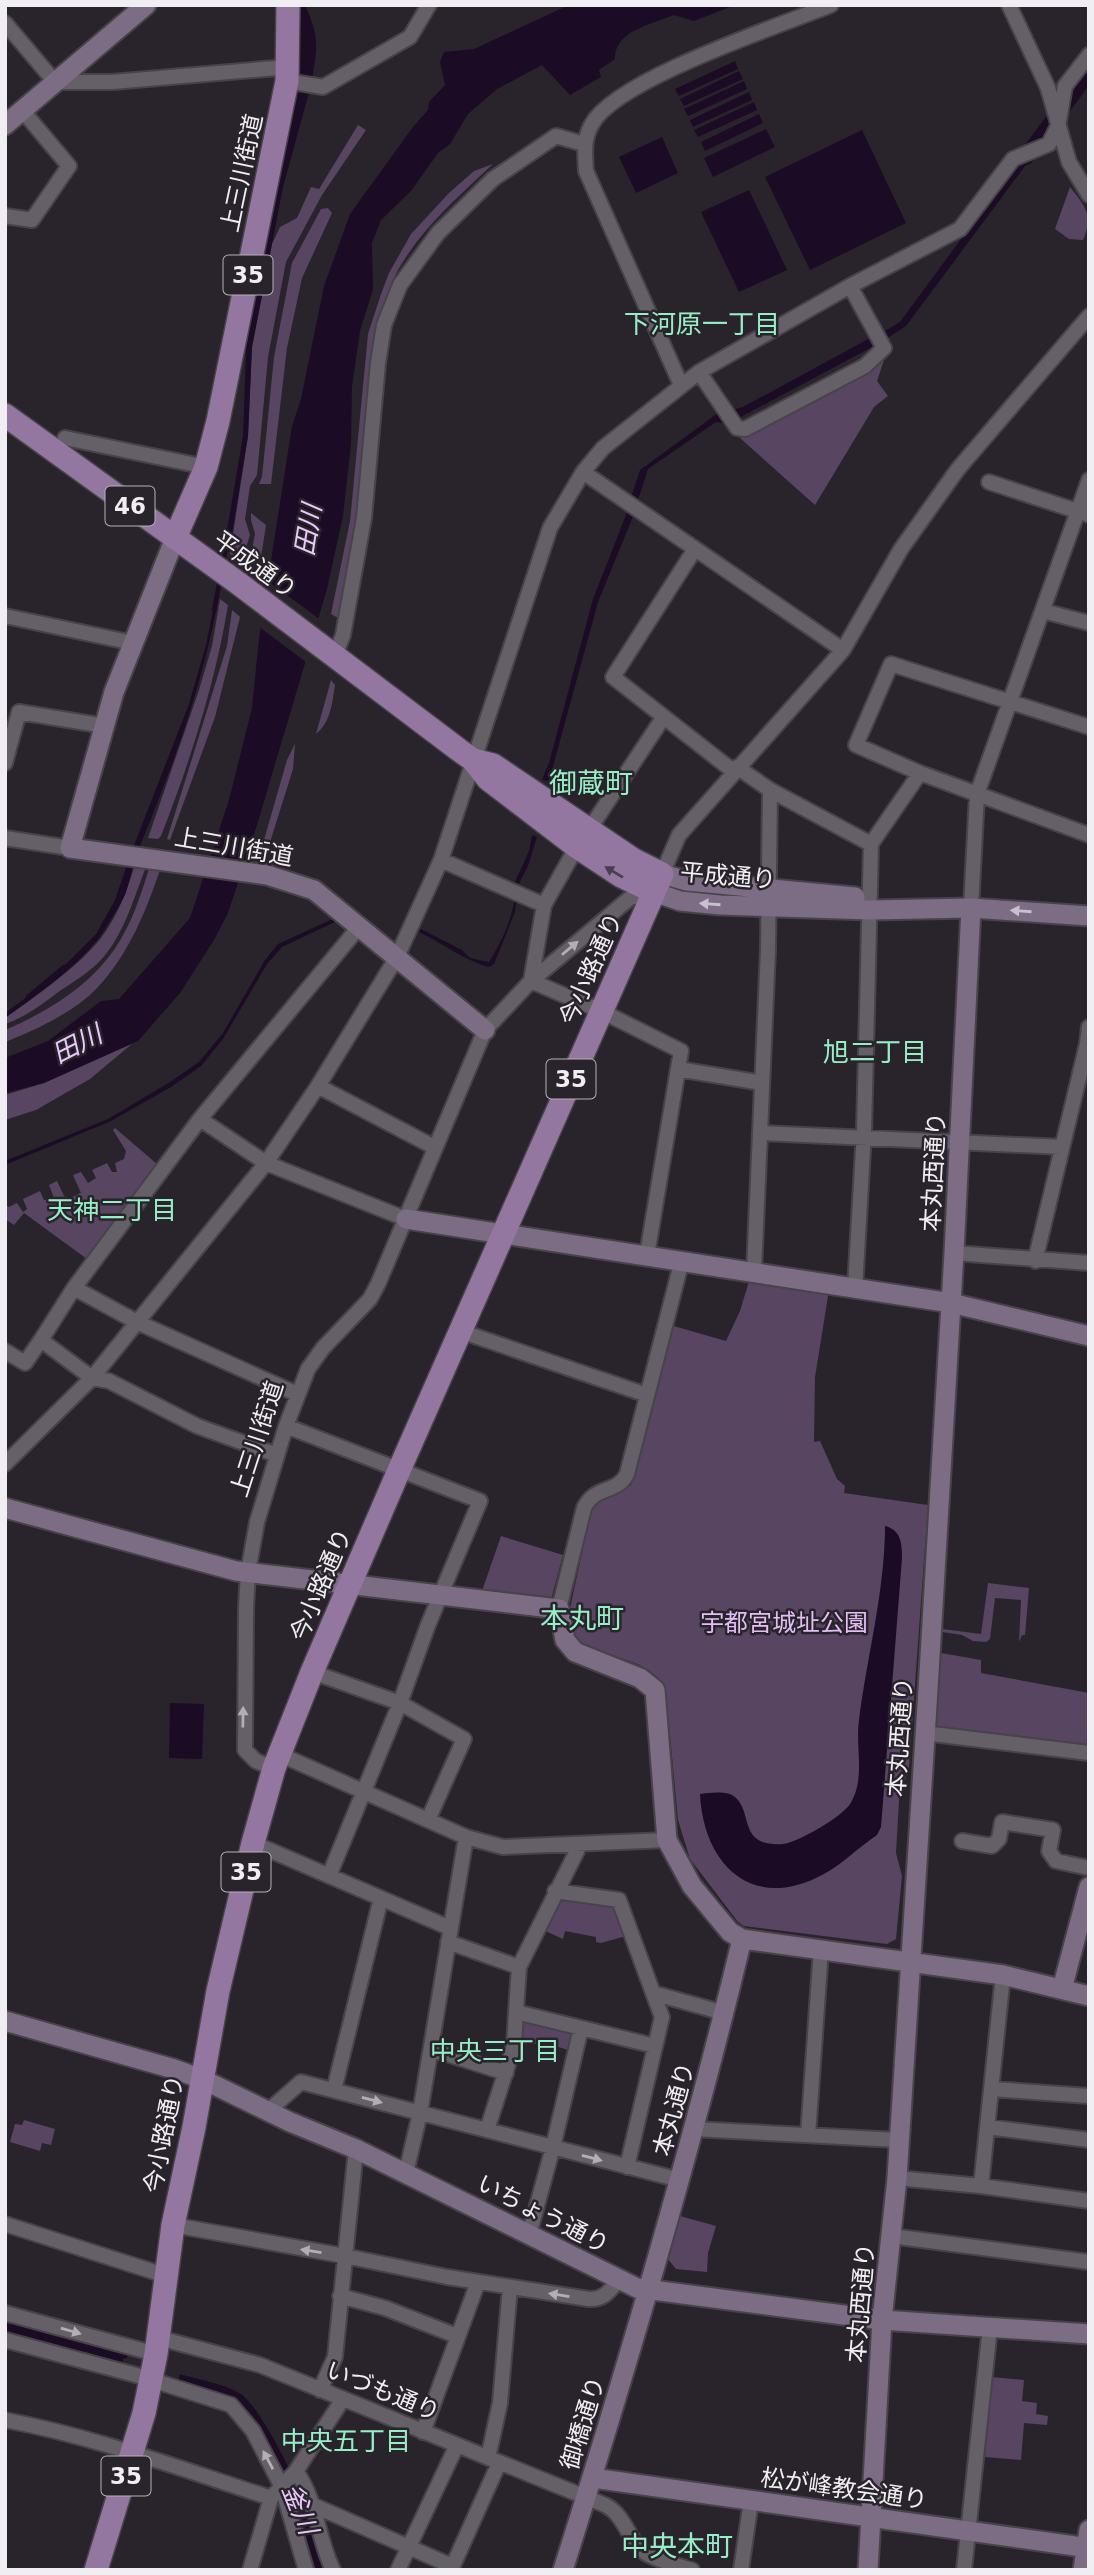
<svg xmlns="http://www.w3.org/2000/svg" width="1094" height="2575" font-family="'DejaVu Sans','Noto Sans JP',sans-serif">
<style>
.green{fill:#574561}
.water{fill:#1c0b24}
.pier{fill:#29242b}
.lines{fill:none;stroke-linecap:round;stroke-linejoin:round}
.stream{stroke:#1c0b24;stroke-width:4.5}
.canal{stroke:#1c0b24;stroke-width:16}
.street-casing{stroke:#474349;stroke-width:18}
.secondary-casing{stroke:#474349;stroke-width:23}
.primary-casing{stroke:#474349;stroke-width:26}
.street{stroke:#656067;stroke-width:14}
.secondary{stroke:#7c6c84;stroke-width:19}
.primary{stroke:#9377a1;stroke-width:23}
.oneway{fill:#493d4e}
.oneway2{fill:#c8c0cc}
.oneway3{fill:#b2aeb4}
.labels{text-anchor:middle;dominant-baseline:central;stroke-width:5;stroke-linejoin:round;paint-order:stroke}
.shield{fill:#29242b;stroke:#b5b1b7;stroke-width:2}
.shield-label{font-size:23px;font-weight:bold;fill:#f1eef3}
.street-label{font-size:24px;fill:#f1eef3;stroke:#29242b}
.park-label{font-size:24px;fill:#e2bef5;stroke:#29242b}
.neighbourhood-label{font-size:26px;fill:#97edc6;stroke:#29242b}
.water-label{font-size:26px;font-style:italic;fill:#ecc8fe;stroke:#29242b}
.quarter-label{font-size:28px;fill:#97edc6;stroke:#29242b}
</style>
<rect width="100%" height="100%" fill="#29242b"/>
<path class="green" d="M 358,125 L 366,130 L 322,195 L 286,262 L 268,357 L 257,475 L 250,486 L 245,519 L 250,535 L 242,560 L 230,554 L 248,436 L 252,347 L 272,244 L 280,227 L 297,218 L 311,187 L 319,189 Z
M 493,164 C 457,198 418,231 395,276 C 375,314 375,380 370,423 C 362,489 352,553 338,618 L 331,614 L 350,521 L 368,334 L 381,294 L 389,273 L 411,234 L 449,193 L 474,171 Z
M 1070,187 C 1085,206 1094,215 1083,240 L 1069,239 L 1055,229 Z
M 328,208 L 332,213 L 302,278 L 287,348 L 271,484 L 259,484 L 262,477 L 274,357 L 292,263 L 321,209 Z
M 885,357 L 877,381 L 888,396 L 874,407 L 815,505 L 740,438 L 865,372 Z
M 251,513 L 266,525 L 261,557 L 252,550 L 255,534 L 251,520 Z
M 220,599 L 228,605 C 215,684 190,762 161,836 L 158,839 L 148,838 L 199,690 L 212,646 Z
M 232,610 L 240,617 L 215,717 L 170,840 L 167,839 L 227,646 Z
M 331,680 L 335,685 C 332,703 331,722 316,734 Z
M 295,744 L 293,769 L 266,855 L 260,854 L 287,760 Z
M 135,864 L 146,867 C 133,900 123,939 97,964 C 85,975 70,984 57,993 C 41,1005 24,1018 5,1024 L 5,1018 C 36,996 78,967 101,938 C 117,917 128,889 135,864 Z
M 150,866 L 161,867 C 147,909 129,954 98,987 C 76,1011 36,1030 5,1042 L 5,1030 C 50,1011 98,981 122,937 C 135,915 142,890 150,866 Z
M 133,1043 L 90,1079 L 36,1110 L 5,1120 L 5,1095 L 44,1083 Z
M 115,1128 L 157,1164 L 87,1259 L 24,1213 L 14,1225 L 5,1219 L 5,1205 L 9,1207 L 17,1203 L 23,1212 L 27,1209 L 23,1199 L 40,1191 L 44,1200 L 54,1198 L 49,1185 L 57,1181 L 66,1200 L 81,1193 L 73,1175 L 81,1172 L 88,1183 L 96,1178 L 92,1170 L 107,1163 L 112,1172 L 117,1172 L 115,1163 L 124,1159 L 126,1151 L 113,1130 Z
M 750,1278 L 773,1281 L 773,1286 L 829,1290 L 815,1377 L 814,1442 L 820,1441 L 837,1479 L 845,1486 L 844,1493 L 928,1505 L 909,1767 L 899,1800 L 896,1853 L 902,1876 L 896,1939 L 887,1944 L 744,1926 L 738,1922 L 690,1859 L 678,1820 L 666,1694 C 657,1657 603,1658 573,1643 L 569,1613 L 592,1506 L 631,1485 L 670,1325 L 726,1341 L 740,1311 Z
M 501,1536 L 563,1555 L 551,1600 L 482,1591 Z
M 988,1583 L 1029,1588 L 1025,1635 L 1022,1635 L 1019,1642 L 1021,1600 L 995,1598 L 990,1639 L 986,1642 L 973,1641 L 962,1635 L 942,1632 L 942,1629 L 981,1634 Z
M 941,1653 L 981,1660 L 981,1673 L 1089,1693 L 1089,1750 L 933,1730 Z
M 557,1897 L 608,1901 L 614,1907 L 626,1936 L 601,1943 L 596,1942 L 596,1937 L 565,1931 L 563,1939 L 541,1929 Z
M 521,2019 L 571,2030 C 573,2036 572,2044 568,2050 L 552,2045 L 520,2043 Z
M 24,2120 L 55,2129 L 51,2145 L 42,2143 L 40,2151 L 10,2142 L 15,2124 L 22,2125 Z
M 680,2216 L 716,2226 L 708,2253 L 707,2272 L 676,2269 L 667,2258 Z
M 992,2377 L 1024,2380 L 1022,2401 L 1037,2403 L 1036,2414 L 1048,2416 L 1047,2425 L 1024,2423 L 1021,2460 L 985,2457 Z"/>
<path class="water" d="M 293,5 L 305,5 C 319,37 318,45 312,79 L 298,77 L 299,37 Z
M 569,5 L 735,5 L 694,21 L 674,15 C 652,24 614,31 615,59 L 599,70 L 601,77 L 570,95 L 542,65 L 497,89 L 468,114 L 450,144 L 438,153 L 411,191 L 381,220 L 372,243 L 373,289 L 360,331 L 352,387 L 351,444 L 343,516 L 327,589 L 257,825 L 228,913 L 214,940 L 180,993 L 138,1041 L 44,1083 L 5,1093 L 5,1058 L 48,1041 L 101,1001 L 119,999 L 190,918 L 229,800 L 252,708 L 259,638 L 292,426 L 301,399 L 324,286 L 350,214 L 413,127 L 428,110 L 429,102 L 445,85 L 440,62 L 444,52 L 474,49 Z
M 735,61 L 738,69 L 679,96 L 675,89 Z
M 739,71 L 743,79 L 684,106 L 680,99 Z
M 744,81 L 747,89 L 688,116 L 684,109 Z
M 297,88 L 310,89 L 283,187 L 252,347 L 248,436 L 229,552 L 224,548 L 243,436 L 246,348 Z
M 749,92 L 752,100 L 693,127 L 690,120 Z
M 754,102 L 757,110 L 698,137 L 694,130 Z
M 759,114 L 763,123 L 705,151 L 701,142 Z
M 766,129 L 775,147 L 713,177 L 704,158 Z
M 862,130 L 906,223 L 810,270 L 765,177 Z
M 662,137 L 678,173 L 636,193 L 619,157 Z
M 1031,158 L 906,326 L 886,339 L 883,332 L 900,322 L 1020,159 Z
M 749,190 L 787,270 L 739,292 L 701,212 Z
M 870,338 L 874,346 L 737,419 L 731,410 L 743,407 Z
M 718,413 L 724,423 L 716,422 L 648,469 L 637,503 L 631,497 L 640,470 Z
M 628,510 L 634,514 L 598,602 L 549,781 L 542,780 L 549,763 L 593,599 Z
M 214,605 L 217,606 C 201,690 172,768 140,846 C 133,861 131,877 126,892 C 123,901 105,930 99,938 C 73,970 38,994 5,1018 L 5,1013 L 50,980 L 96,934 L 114,902 L 122,894 L 133,848 L 189,704 L 206,645 Z
M 532,835 L 537,837 L 528,866 L 519,884 L 515,882 L 529,851 Z
M 515,896 L 517,897 L 515,912 L 494,964 L 489,967 C 465,961 442,943 419,932 L 421,929 L 462,950 L 470,958 L 489,962 C 502,941 512,920 515,896 Z
M 337,917 L 339,920 L 282,947 L 267,964 L 223,1039 L 201,1066 L 171,1087 L 111,1121 L 5,1165 L 5,1161 L 108,1119 L 170,1082 L 199,1062 L 223,1033 L 265,960 L 278,944 Z
M 885,1526 C 901,1530 902,1543 902,1558 L 881,1827 L 877,1835 C 856,1849 839,1868 816,1878 C 748,1910 703,1861 700,1794 C 710,1793 728,1790 736,1798 C 753,1814 738,1847 783,1844 C 797,1843 843,1816 850,1804 C 866,1779 855,1747 859,1720 C 867,1656 885,1591 885,1526 Z
M 170,1703 L 204,1704 L 202,1759 L 169,1758 Z
M 5,2323 L 14,2324 L 128,2355 L 127,2358 L 123,2359 L 123,2364 L 91,2354 L 90,2356 L 5,2333 Z
M 180,2374 C 199,2380 223,2383 241,2394 C 262,2408 302,2492 311,2519 C 314,2528 311,2519 312,2529 C 313,2542 320,2558 325,2570 L 316,2570 L 304,2530 L 306,2529 C 300,2503 260,2419 239,2404 C 221,2392 198,2389 177,2384 Z"/>
<path class="pier" d="M 265,579 L 322,621 L 310,665 L 258,626 Z"/>
<g class="lines">
<path class="stream" d="M 223,565 L 226,546
M 214,610 L 220,580
M 117,901 L 130,863
M 28,997 L 64,967"/>
<path class="canal" d="M 1026,157 L 1089,72"/>
<g class="street-casing">
<path id="street" d="M 1009,5 L 1048,88 L 1069,162 L 1089,195
M 5,23 L 55,82 L 112,82 L 288,67
M 287,81 L 323,87 L 410,37 L 429,5
M 5,216 L 32,220 L 69,166 L 22,110
M 699,372 L 737,428 L 745,429 L 865,366 L 884,348 L 850,286
M 681,385 L 586,171 C 585,154 583,139 592,124 C 617,79 779,26 831,5
M 65,438 L 206,467
M 583,472 L 843,650
M 989,482 L 1089,515
M 695,549 L 613,677 L 733,771
M 1043,611 L 1089,623
M 5,616 L 133,643
M 335,656 L 343,635 L 364,518 L 378,363 L 384,325 L 400,285 L 438,233 L 493,179 L 556,136 L 584,144
M 1089,727 L 891,664 L 856,745 L 920,773 L 1089,835
M 5,763 L 19,712 L 105,726
M 737,767 L 770,790 L 768,950 L 754,1271
M 770,790 L 871,844 L 920,773
M 5,838 L 70,848
M 441,860 L 544,905 L 531,981 L 601,1011 L 681,1051 L 647,1255
M 662,874 L 679,835 L 843,650 L 901,549 L 958,469 L 1089,316
M 544,905 L 571,857 L 663,718
M 971,908 L 977,794 L 1089,480
M 678,1069 L 762,1083
M 318,1086 L 434,1147
M 200,1119 L 266,1163 L 406,1219
M 761,1133 L 1062,1147
M 954,1253 L 1089,1263
M 1035,1261 L 1087,1044 L 1089,1027
M 74,1288 L 200,1119 L 359,927
M 855,1288 L 864,1132 L 871,844
M 460,1331 L 647,1395
M 5,1351 L 25,1363 L 41,1340
M 286,1426 L 480,1501 L 428,1625 L 400,1703 L 329,1876
M 277,1455 L 197,1426 L 109,1381 L 92,1378 L 41,1340 L 74,1288 L 137,1322 L 297,1394
M 5,1464 L 92,1378 L 266,1163 L 318,1086 L 397,957 L 441,860 L 550,528 L 583,472 L 603,448 L 699,372 L 850,286 L 960,229 L 1013,159 L 1049,144 L 1058,126 L 1065,86 L 1089,55
M 559,1609 L 584,1508 C 595,1485 617,1494 627,1474 L 682,1260
M 312,1672 L 400,1703 L 464,1739 L 428,1820
M 924,1733 L 1089,1753
M 279,1754 L 466,1837 L 503,1847 L 667,1840
M 274,1768 L 256,1761 L 245,1750 L 246,1608 L 248,1572 L 257,1522 L 286,1426 L 308,1369 L 323,1348 L 370,1299 L 378,1284 L 485,1030 L 531,981 L 630,898 L 654,892
M 962,1841 L 992,1846 L 999,1839 L 1002,1822 L 1053,1830 L 1049,1851 L 1056,1861 L 1089,1868
M 253,1843 L 450,1928
M 580,1845 L 519,1967 L 516,2012 L 655,2046
M 555,1891 L 619,1900 L 653,1993 L 724,2013
M 448,1942 L 519,1967
M 431,2049 L 506,2073
M 992,2089 L 1089,2096
M 334,2090 L 381,1898
M 268,2111 L 301,2082 L 680,2180
M 988,2127 L 1089,2140
M 694,2129 L 898,2140
M 487,2130 L 514,2046 L 516,2012
M 808,2135 L 821,1949
M 627,2167 L 662,2017 L 653,1993
M 406,2173 L 420,2113 L 466,1837
M 897,2178 L 981,2186 L 1089,2201
M 981,2186 L 1003,1975
M 5,2224 L 167,2276
M 173,2225 L 345,2256 L 447,2277 L 589,2299 C 604,2300 609,2291 619,2280
M 529,2235 L 553,2147 L 581,2028
M 891,2236 L 1089,2262
M 340,2296 L 385,2308 L 457,2336
M 5,2313 L 156,2354
M 159,2338 L 260,2365 L 605,2505 C 624,2514 628,2539 644,2552 C 657,2561 677,2565 692,2570
M 5,2340 L 136,2375 L 231,2405 L 253,2431 L 282,2487 L 306,2570
M 320,2390 L 335,2357 L 356,2149
M 5,2420 C 96,2437 184,2470 271,2498
M 423,2432 L 478,2282
M 488,2458 L 500,2403 L 510,2287
M 296,2471 C 318,2503 317,2537 333,2570
M 315,2506 L 452,2566
M 250,2570 L 271,2498 L 296,2471 L 343,2399
M 398,2570 L 457,2445
M 451,2570 L 499,2463
M 741,2570 L 751,2501
M 964,2570 L 990,2327"/>
</g>
<g class="secondary-casing">
<path id="secondary" d="M 5,125 L 146,5
M 175,538 L 114,692 L 70,848 L 267,875 L 314,890 L 485,1030
M 662,874 L 687,881 L 855,897
M 654,892 L 680,901 L 720,905 L 871,910 L 971,908 L 1089,916
M 406,1219 L 951,1303 L 1089,1336
M 5,1508 L 236,1571 L 559,1609 L 565,1640 L 575,1652 L 640,1678 L 655,1690 L 667,1840 L 692,1886 L 730,1932 L 742,1939 L 1003,1975 L 1089,1996
M 1062,1989 L 1089,1887
M 5,2021 L 174,2069 L 202,2079 L 290,2122 L 356,2149 L 637,2288 L 882,2320 L 1089,2334
M 593,2478 L 1089,2548
M 563,2570 C 629,2361 691,2151 742,1939
M 868,2570 L 882,2320 L 897,2178 L 928,1690 L 954,1253 L 971,908
M 1083,2570 L 1089,2530"/>
</g>
<g class="primary-casing">
<path id="primary" d="M 5,415 L 238,583 L 459,750 L 473,760 L 488,779 L 577,847 L 621,876 L 654,892
M 175,538 L 206,467 L 218,421 L 287,81 L 288,5
M 96,2570 L 144,2413 L 156,2354 L 173,2225 L 194,2127 L 218,1991 L 253,1843 L 274,1768 L 312,1672 L 400,1468 L 662,874 L 634,860 L 493,765 L 473,760"/>
</g>
<use href="#street" class="street"/>
<use href="#secondary" class="secondary"/>
<use href="#primary" class="primary"/>
</g>
<defs><path id="oneway-solid" d="M-6-.8H1V-3.2L6.5 0L1 3.2V.8H-6Z" transform="scale(1.75)"/></defs>
<use class="oneway" href="#oneway-solid" transform="translate(614 872) rotate(-149)"/>
<g class="oneway2">
<use href="#oneway-solid" transform="translate(710 904) rotate(-176)"/>
<use href="#oneway-solid" transform="translate(1021 911) rotate(-176)"/>
</g>
<g class="oneway3">
<use href="#oneway-solid" transform="translate(570 948) rotate(-40)"/>
<use href="#oneway-solid" transform="translate(243 1717) rotate(-89)"/>
<use href="#oneway-solid" transform="translate(372 2100) rotate(15)"/>
<use href="#oneway-solid" transform="translate(592 2158) rotate(15)"/>
<use href="#oneway-solid" transform="translate(311 2251) rotate(-171)"/>
<use href="#oneway-solid" transform="translate(559 2295) rotate(-171)"/>
<use href="#oneway-solid" transform="translate(71 2331) rotate(16)"/>
<use href="#oneway-solid" transform="translate(268 2460) rotate(-118)"/>
</g>
<g class="labels">
<g class="shield">
<rect x="223.5" y="255.5" width="49" height="39" rx="5"/>
<rect x="105.5" y="486.5" width="49" height="39" rx="5"/>
<rect x="546.5" y="1059.5" width="49" height="39" rx="5"/>
<rect x="221.5" y="1852.5" width="49" height="39" rx="5"/>
<rect x="101.5" y="2456.5" width="49" height="39" rx="5"/>
</g>
<g class="shield-label">
<text x="248" y="275">35</text>
<text x="130" y="506">46</text>
<text x="571" y="1079">35</text>
<text x="246" y="1872">35</text>
<text x="126" y="2476">35</text>
</g>
<g class="street-label">
<text transform="translate(242 173) rotate(-78)">上三川街道</text>
<text transform="translate(255 565) rotate(36)">平成通り</text>
<text transform="translate(234 847) rotate(10)">上三川街道</text>
<text transform="translate(728 876) rotate(5)">平成通り</text>
<text transform="translate(591 969) rotate(-66)">今小路通り</text>
<text transform="translate(934 1172) rotate(-87)">本丸西通り</text>
<text transform="translate(257 1439) rotate(-72)">上三川街道</text>
<text transform="translate(321 1585) rotate(-67)">今小路通り</text>
<text transform="translate(900 1737) rotate(-86)">本丸西通り</text>
<text transform="translate(674 2109) rotate(-75)">本丸通り</text>
<text transform="translate(164 2134) rotate(-79)">今小路通り</text>
<text transform="translate(543 2214) rotate(27)">いちょう通り</text>
<text transform="translate(861 2303) rotate(-85)">本丸西通り</text>
<text transform="translate(383 2391) rotate(22)">いづも通り</text>
<text transform="translate(583 2423) rotate(-73)">御橋通り</text>
<text transform="translate(844 2489) rotate(8)">松が峰教会通り</text>
</g>
<g class="park-label">
<text x="784" y="1623">宇都宮城址公園</text>
</g>
<g class="neighbourhood-label">
<text x="702" y="324">下河原一丁目</text>
<text x="875" y="1052">旭二丁目</text>
<text x="112" y="1210">天神二丁目</text>
<text x="495" y="2051">中央三丁目</text>
<text x="346" y="2441">中央五丁目</text>
</g>
<g class="water-label">
<text transform="translate(308 530) rotate(-81)">田川</text>
<text transform="translate(77 1044) rotate(-27)">田川</text>
<text transform="translate(300 2509) rotate(68)">釜川</text>
</g>
<g class="quarter-label">
<text x="591" y="783">御蔵町</text>
<text x="582" y="1618">本丸町</text>
<text x="677" y="2546">中央本町</text>
</g>
</g>
<rect width="1094" height="2575" fill="none" stroke="#f1eef3" stroke-width="14"/>
</svg>
